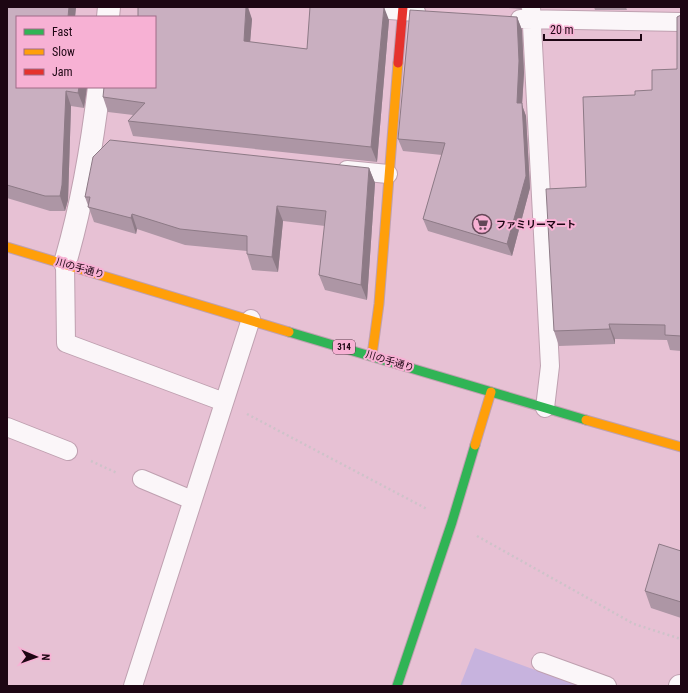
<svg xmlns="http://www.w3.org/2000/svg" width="688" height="693" font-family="'Roboto Condensed','Noto Sans JP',sans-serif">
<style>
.green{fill:#c7b3de}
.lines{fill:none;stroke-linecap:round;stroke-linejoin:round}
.lane-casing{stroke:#bfa0b0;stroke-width:20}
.street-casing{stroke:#bfa0b0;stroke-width:24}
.fast-casing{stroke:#bfa0b0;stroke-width:11}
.slow-casing{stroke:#bfa0b0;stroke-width:11}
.jam-casing{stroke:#bfa0b0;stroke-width:11}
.path{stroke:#cec3c9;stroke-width:2.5;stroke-dasharray:2 3;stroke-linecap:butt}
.lane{stroke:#fbf6f9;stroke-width:18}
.street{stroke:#fbf6f9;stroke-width:22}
.fast{stroke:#30b455;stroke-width:9}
.slow{stroke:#ff9f0a;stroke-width:9}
.jam{stroke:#e5322d;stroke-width:9}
.wall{fill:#ad96a5}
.shaded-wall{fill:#8d7a86}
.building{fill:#c9afc0;stroke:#8d7a86}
.labels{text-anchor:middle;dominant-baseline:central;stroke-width:4;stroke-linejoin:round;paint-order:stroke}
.shield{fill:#f7b1d4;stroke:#5e394d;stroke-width:1}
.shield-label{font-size:9px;font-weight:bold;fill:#1d0613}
.poi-label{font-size:10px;font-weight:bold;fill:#1d0613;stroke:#f7b1d4;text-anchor:start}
.street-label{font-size:10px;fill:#1d0613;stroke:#f7b1d4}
</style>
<rect width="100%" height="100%" fill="#e7c1d4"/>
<path class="green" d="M 475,648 L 579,686 L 460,686 Z"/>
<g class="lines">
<g class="lane-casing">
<path id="lane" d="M 350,7 L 416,12
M 531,7 L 550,366 L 545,408
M 520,19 L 681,22
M 347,170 L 388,174
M 65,263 L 66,343 L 224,402
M 7,427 L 68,451
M 142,479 L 192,500
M 541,662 L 607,686
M 133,686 L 251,319"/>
</g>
<g class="street-casing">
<path id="street" d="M 108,17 L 109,7
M 65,263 C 82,205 92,146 99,87
M 680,686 L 681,686"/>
</g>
<g class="fast-casing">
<path id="fast" d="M 289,332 L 586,420
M 397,686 L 452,522 L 475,445"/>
</g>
<g class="slow-casing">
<path id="slow" d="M 7,247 L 289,332
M 372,355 L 379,304 L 398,63
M 586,420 L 681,447
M 475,445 L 491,392"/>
</g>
<g class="jam-casing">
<path id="jam" d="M 398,63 L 403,7"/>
</g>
<path class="path" d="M 247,414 L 427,509
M 91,461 L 117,473
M 477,536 L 634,624 L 681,639"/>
<use href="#lane" class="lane"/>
<use href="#street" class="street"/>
<use href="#fast" class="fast"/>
<use href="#slow" class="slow"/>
<use href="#jam" class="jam"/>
</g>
<path class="wall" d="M 7,7 L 76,7 L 75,17 L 17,17 L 87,87 L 84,108 L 71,106 L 68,200 L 65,211 L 50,211 L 7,198 Z
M 497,7 L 521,7 L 521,9 Z
M 594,7 L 626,7 L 627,10 L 595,10 Z
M 681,15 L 681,351 L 670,350 L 667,340 L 615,339 L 615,344 L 559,346 L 554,331 L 586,187 L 635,95 L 652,90 L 677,69 Z
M 517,17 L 522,30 L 524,73 L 522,105 L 526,116 L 530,188 L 512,256 L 428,231 L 423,219 L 442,155 L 403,151 L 398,139 Z
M 252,19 L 250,42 L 307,49 L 389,20 L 377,162 L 133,136 L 128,121 L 133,115 L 108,112 L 103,97 L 155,87 Z
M 369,168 L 375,183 L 367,300 L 325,290 L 319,275 L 325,226 L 283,221 L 278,272 L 252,270 L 247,254 L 247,251 L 185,245 L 137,229 L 136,234 L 94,222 L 85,197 Z
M 681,551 L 681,618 L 651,608 L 645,591 Z"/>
<path class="shaded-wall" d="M 69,7 L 76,7 L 75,17 L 68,17 Z
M 246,7 L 248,7 L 252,19 L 249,56 L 244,41 Z
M 384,7 L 389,20 L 377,162 L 371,147 Z
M 517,17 L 522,30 L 524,73 L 522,105 L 526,116 L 530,188 L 512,256 L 507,244 L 517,103 Z
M 79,87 L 87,87 L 84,108 L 78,93 Z
M 66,91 L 71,106 L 68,200 L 65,211 L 60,196 Z
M 369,168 L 375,183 L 367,300 L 361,285 Z
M 277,206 L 283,221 L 278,272 L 272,257 Z
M 132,214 L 137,229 L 136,234 L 131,218 Z
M 609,324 L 615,339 L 615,344 L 610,329 Z"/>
<path class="building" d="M 7,7 L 69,7 L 68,17 L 17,17 L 17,87 L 79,87 L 78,93 L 66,91 L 62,185 L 60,196 L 45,196 L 7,185 Z
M 138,7 L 246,7 L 244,41 L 307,49 L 310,7 L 384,7 L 371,147 L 128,121 L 145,103 L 103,97 L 104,87 L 155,87 L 155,17 L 138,17 Z
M 410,10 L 517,17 L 519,61 L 517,103 L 522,103 L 526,176 L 507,244 L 423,219 L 445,143 L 398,139 Z
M 681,15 L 681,336 L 665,335 L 665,325 L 609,324 L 610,329 L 554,331 L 546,189 L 586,187 L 583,97 L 635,95 L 635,91 L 652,90 L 652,70 L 677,69 L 677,17 Z
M 110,140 L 369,168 L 361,285 L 319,275 L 326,211 L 277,206 L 272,257 L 247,254 L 247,236 L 180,229 L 132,214 L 131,218 L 88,207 L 90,197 L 85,197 L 93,157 Z
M 659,544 L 681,551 L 681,602 L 645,591 Z"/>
<defs>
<g id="supermarket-ring" transform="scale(1)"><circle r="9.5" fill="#f7b1d4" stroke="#644757" stroke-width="1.5"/><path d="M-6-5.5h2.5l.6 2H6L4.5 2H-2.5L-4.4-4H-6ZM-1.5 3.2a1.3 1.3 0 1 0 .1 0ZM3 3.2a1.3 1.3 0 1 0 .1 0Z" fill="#644757"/></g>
</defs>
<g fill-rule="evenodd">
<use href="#supermarket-ring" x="482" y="224"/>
</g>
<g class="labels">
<rect class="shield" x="333" y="340" width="22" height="14" rx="3"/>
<g class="shield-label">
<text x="344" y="347">314</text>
</g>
<g class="poi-label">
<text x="496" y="224">ファミリーマート</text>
</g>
<g class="street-label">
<text transform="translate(80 268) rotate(16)">川の手通り</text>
<text transform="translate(390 361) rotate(17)">川の手通り</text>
</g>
</g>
<rect width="688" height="693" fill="none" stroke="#1d0613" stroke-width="16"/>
<rect x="16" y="16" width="140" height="72" fill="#f7b1d4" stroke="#a06d87"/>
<rect x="24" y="29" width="20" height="6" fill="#30b455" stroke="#a06d87"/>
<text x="52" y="36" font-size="12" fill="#1d0613">Fast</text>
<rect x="24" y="49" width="20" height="6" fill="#ff9f0a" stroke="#a06d87"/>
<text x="52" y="56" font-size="12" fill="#1d0613">Slow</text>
<rect x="24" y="69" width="20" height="6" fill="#e5322d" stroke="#a06d87"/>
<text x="52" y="76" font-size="12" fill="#1d0613">Jam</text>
<g transform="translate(36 657) rotate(92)" stroke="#f7b1d4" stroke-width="3" paint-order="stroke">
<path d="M0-3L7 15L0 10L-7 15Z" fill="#1d0613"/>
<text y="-6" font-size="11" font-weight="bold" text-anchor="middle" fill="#1d0613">N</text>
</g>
<path d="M544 34v6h97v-6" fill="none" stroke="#1d0613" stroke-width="2"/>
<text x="550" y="34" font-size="12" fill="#1d0613" stroke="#f7b1d4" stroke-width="3" paint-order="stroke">20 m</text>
</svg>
